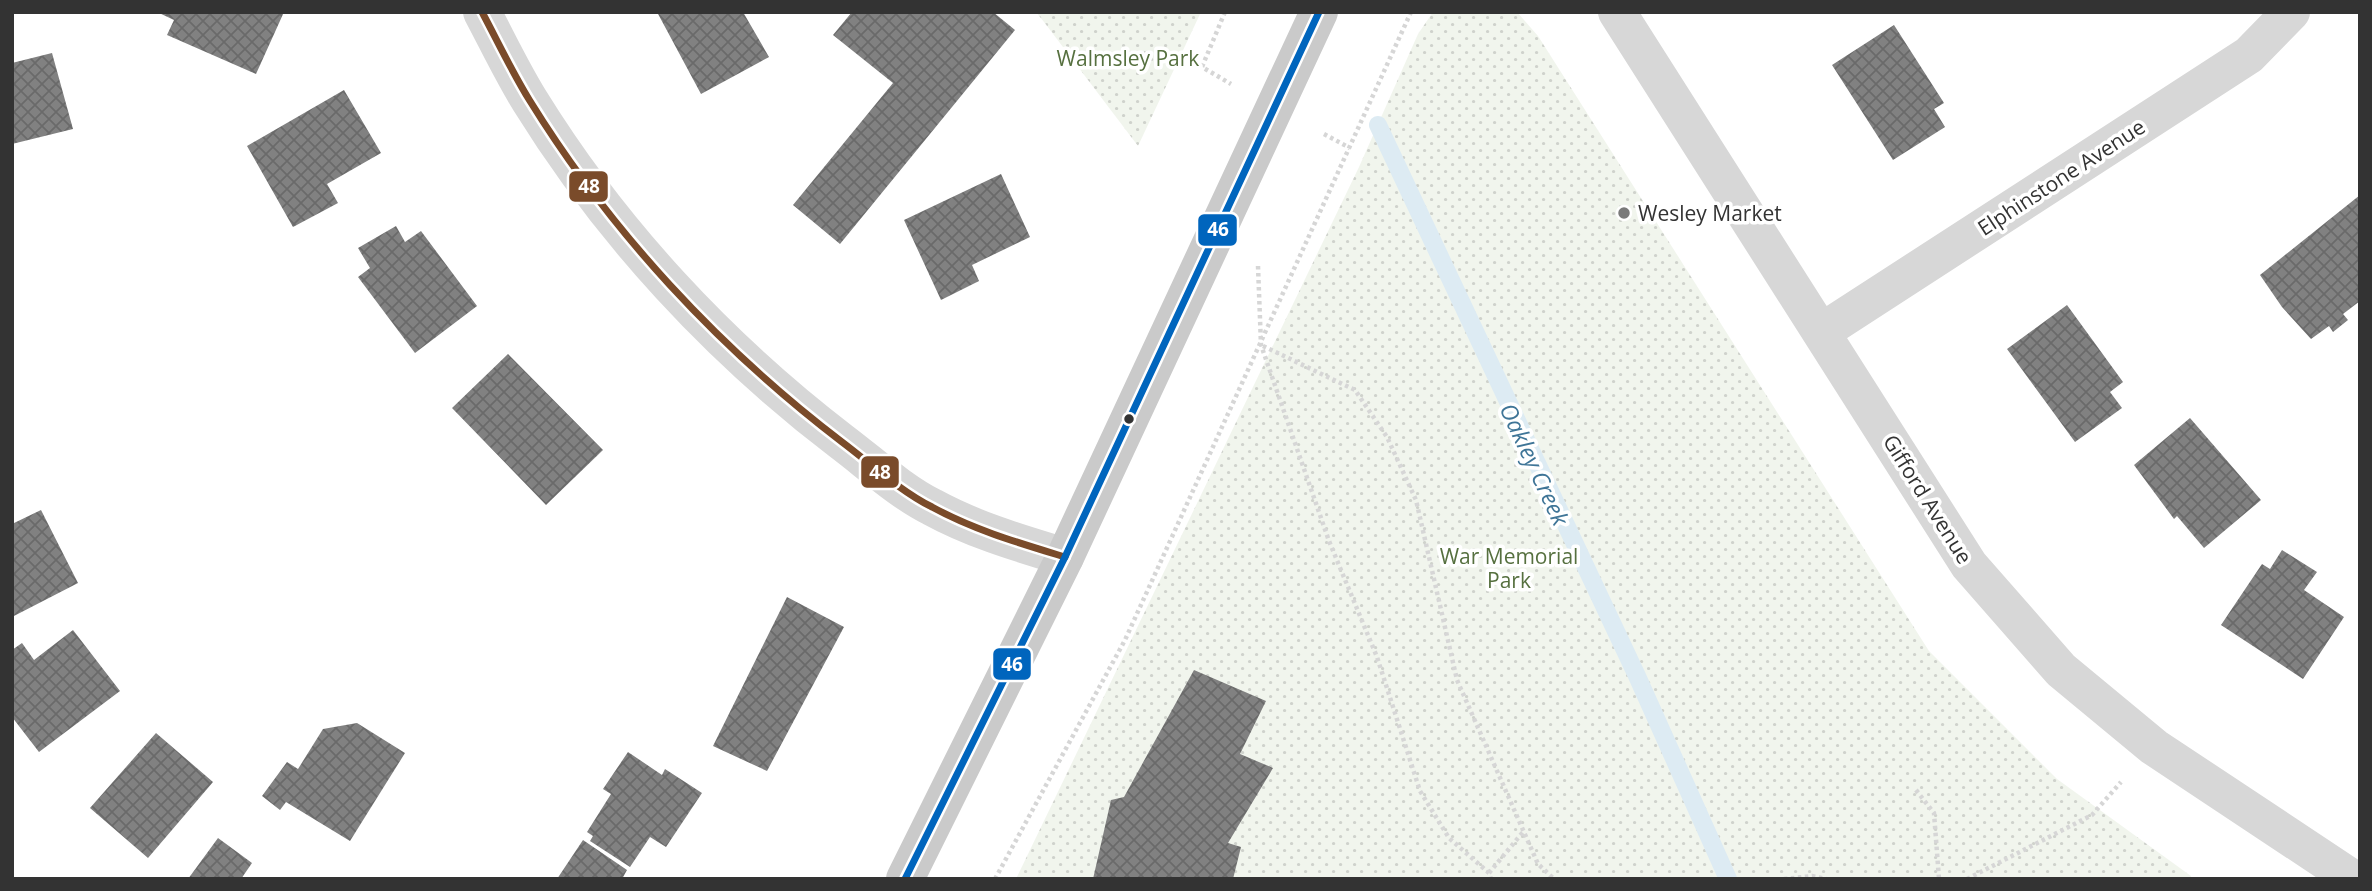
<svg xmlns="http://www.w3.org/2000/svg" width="2372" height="891" font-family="'Open Sans',sans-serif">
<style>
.park{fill:url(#park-dots)}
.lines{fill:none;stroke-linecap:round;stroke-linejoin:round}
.stream{stroke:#ddebf3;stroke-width:18}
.building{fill:url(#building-cross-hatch)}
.path{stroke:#d6d6d6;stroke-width:4.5;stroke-dasharray:3.5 3.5;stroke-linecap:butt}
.minor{stroke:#d7d7d7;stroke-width:38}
.tertiary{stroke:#d7d7d7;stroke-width:38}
.primary{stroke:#cacaca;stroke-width:38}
.bus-1-casing{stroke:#fff;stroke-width:12}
.bus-2-casing{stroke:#fff;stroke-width:12}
.bus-1{stroke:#7a4b2a;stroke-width:7}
.bus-2{stroke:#0065bd;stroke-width:7}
.poi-dot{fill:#7a7a7a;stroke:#fff;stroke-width:2.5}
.bus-dot{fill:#333;stroke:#fff;stroke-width:2.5}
.labels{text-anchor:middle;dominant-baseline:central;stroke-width:7;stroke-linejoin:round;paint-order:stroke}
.park-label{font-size:21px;fill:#56703f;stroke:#fff}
.street-label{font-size:21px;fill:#333;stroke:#fff}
.poi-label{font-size:21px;fill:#333;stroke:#fff;text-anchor:start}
.water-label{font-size:23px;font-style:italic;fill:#3f7597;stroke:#fff}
.line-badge{stroke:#fff;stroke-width:2.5}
.badge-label{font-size:19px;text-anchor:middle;font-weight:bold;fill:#fff}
</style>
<defs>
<pattern id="park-dots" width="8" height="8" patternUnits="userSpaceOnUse" patternTransform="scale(1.75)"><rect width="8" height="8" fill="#f1f5ed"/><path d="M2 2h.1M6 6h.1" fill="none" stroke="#cfd2cc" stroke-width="1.8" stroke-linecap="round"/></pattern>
<pattern id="building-cross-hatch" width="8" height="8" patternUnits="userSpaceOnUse" patternTransform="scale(1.75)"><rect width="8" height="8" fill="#818181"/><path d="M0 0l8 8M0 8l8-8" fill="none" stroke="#6a6a6a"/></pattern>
</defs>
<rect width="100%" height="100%" fill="#fff"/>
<path class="park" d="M 1036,12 L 1201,12 L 1138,146 L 1044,22 Z
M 1433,12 L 1517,12 L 1538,36 L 1929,651 L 2057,779 L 2191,876 L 2190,879 L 1016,879 L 1359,167 L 1418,34 Z"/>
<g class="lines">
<path class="stream" d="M 1378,125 L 1637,676 L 1728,879"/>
</g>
<path class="building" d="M 157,12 L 284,12 L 256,74 L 167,35 L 174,20 Z
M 657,12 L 743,12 L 769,57 L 701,94 Z
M 852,12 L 993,12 L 1015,30 L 840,244 L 793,205 L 893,83 L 833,35 Z
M 1894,25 L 1944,103 L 1934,109 L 1945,127 L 1893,160 L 1832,65 Z
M 52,53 L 73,129 L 12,144 L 12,63 Z
M 344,90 L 381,153 L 327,184 L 338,203 L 293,227 L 247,146 Z
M 1001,174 L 1030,237 L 972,265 L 979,281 L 941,300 L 904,220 Z
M 2360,195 L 2360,301 L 2343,314 L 2348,320 L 2333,332 L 2329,326 L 2311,339 L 2282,307 L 2260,275 Z
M 396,226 L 405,242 L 421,231 L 477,306 L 415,353 L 358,277 L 370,268 L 358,248 Z
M 2067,305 L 2123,382 L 2110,392 L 2122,408 L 2075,442 L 2007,349 Z
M 508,354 L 603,450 L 546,505 L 452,408 Z
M 2190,418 L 2261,500 L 2204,548 L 2177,516 L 2174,519 L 2134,465 Z
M 41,510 L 78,583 L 12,617 L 12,524 Z
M 2282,550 L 2317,572 L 2304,590 L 2344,617 L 2303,679 L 2221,625 L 2262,564 L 2270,569 Z
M 787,597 L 844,627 L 767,771 L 713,746 Z
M 73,630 L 120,691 L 39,752 L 12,717 L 12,650 L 22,643 L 34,660 Z
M 1194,670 L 1266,701 L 1240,754 L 1273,768 L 1228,843 L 1241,847 L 1233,879 L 1093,879 L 1111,800 L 1124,797 Z
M 357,723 L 405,753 L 350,841 L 286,802 L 280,810 L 262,796 L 287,762 L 298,769 L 323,729 Z
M 156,733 L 213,782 L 148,858 L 90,808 Z
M 628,752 L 662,775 L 665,769 L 702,793 L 666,847 L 650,837 L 630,867 L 590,841 L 593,836 L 587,832 L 611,794 L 603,789 Z
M 218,838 L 252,863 L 241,879 L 188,879 Z
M 583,840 L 627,870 L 622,879 L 557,879 Z"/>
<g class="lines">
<path class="path" d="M 1225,12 L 1202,67 L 1231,84
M 1324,134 L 1350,148
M 1258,266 L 1261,345 L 1329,541 L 1377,657 L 1420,791 L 1449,838 L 1489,873 L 1491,879
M 1263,346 L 1355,390 L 1387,437 L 1416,500 L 1457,680 L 1538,864 L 1554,879
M 1916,790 L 1934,813 L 1939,879
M 1489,873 L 1523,832
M 995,879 L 1125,640 L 1411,12
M 1784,879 L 1812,876 L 1826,879
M 1967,879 L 2092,815 L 2121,782"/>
<path class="minor" d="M 1617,12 L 1969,565 L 2061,670 L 2154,747 L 2353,879
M 1823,331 L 2249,55 L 2291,12"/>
<path class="tertiary" d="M 482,12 C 498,42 512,72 530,101 C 611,232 719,348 842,442 C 870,463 900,491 932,507 C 974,530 1019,543 1065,557"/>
<path class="primary" d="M 905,879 L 1065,557 L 1319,12"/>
<g class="bus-1-casing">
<path id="bus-1" d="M 482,12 C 498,42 512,72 530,101 C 611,232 719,348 842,442 C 870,463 900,491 932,507 C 974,530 1019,543 1065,557"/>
</g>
<g class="bus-2-casing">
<path id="bus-2" d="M 905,879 L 1065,557 L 1319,12"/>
</g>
<use href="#bus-1" class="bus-1"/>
<use href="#bus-2" class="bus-2"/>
</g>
<circle class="poi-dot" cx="1624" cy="213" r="7"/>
<circle class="bus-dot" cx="1129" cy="419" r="6"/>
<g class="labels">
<g class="park-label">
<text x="1128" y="58">Walmsley Park</text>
<text x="1509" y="556">War Memorial<tspan x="1509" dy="24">Park</tspan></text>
</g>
<g class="street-label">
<text transform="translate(2061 177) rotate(-33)">Elphinstone Avenue</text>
<text transform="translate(1928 499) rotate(58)">Gifford Avenue</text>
</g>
<g class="poi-label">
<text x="1638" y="213">Wesley Market</text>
</g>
<g class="water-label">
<text transform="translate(1535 464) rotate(65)">Oakley Creek</text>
</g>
</g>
<g class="line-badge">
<rect x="568" y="170" width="41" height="33" rx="7" fill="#7a4b2a"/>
<rect x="1197" y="213" width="41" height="34" rx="7" fill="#0065bd"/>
<rect x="860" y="455" width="40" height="34" rx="7" fill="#7a4b2a"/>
<rect x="992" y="647" width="40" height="34" rx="7" fill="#0065bd"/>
</g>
<g class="badge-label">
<text x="589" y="193">48</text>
<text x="1218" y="236">46</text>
<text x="880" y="479">48</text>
<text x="1012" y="671">46</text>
</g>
<rect width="2372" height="891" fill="none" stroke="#333333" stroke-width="28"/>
</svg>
